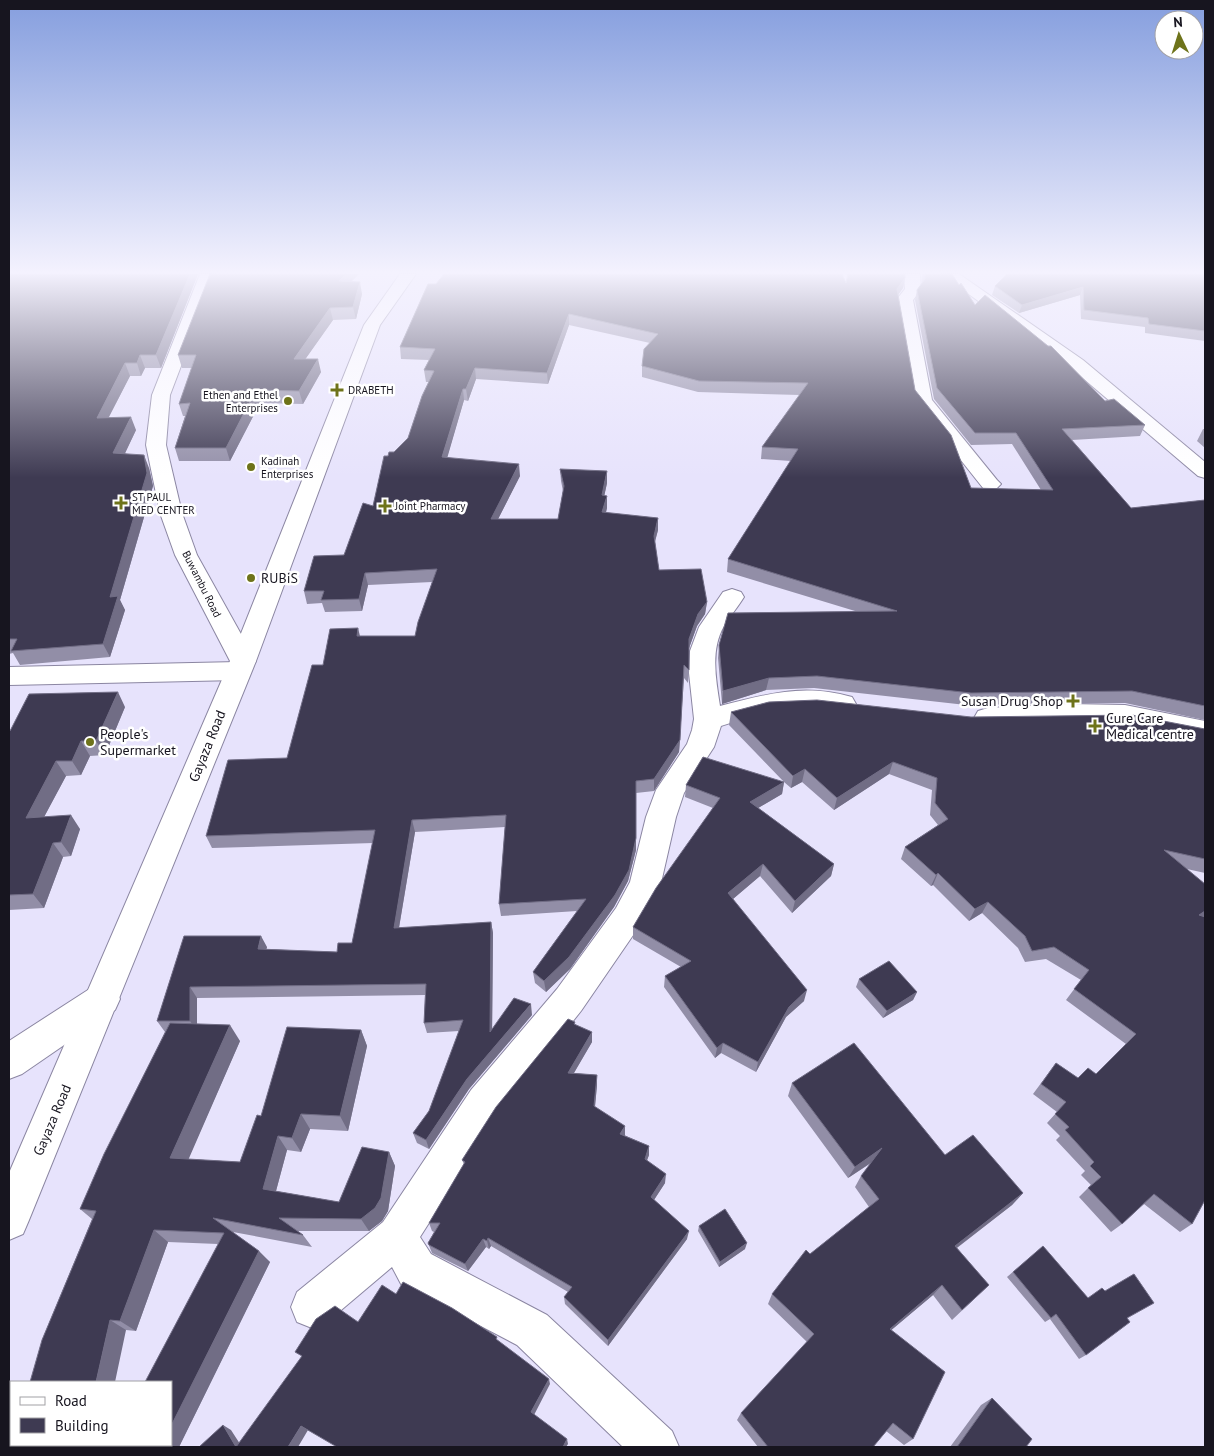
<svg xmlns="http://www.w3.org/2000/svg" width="1214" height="1456" font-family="'PT Sans',sans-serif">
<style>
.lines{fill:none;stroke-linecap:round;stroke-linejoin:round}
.minor-casing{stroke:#8b86a2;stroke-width:2}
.tertiary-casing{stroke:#8b86a2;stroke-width:2}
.primary-casing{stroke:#8b86a2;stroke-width:2}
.minor{fill:#fff;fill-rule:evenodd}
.tertiary{fill:#fff;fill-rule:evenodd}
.primary{fill:#fff;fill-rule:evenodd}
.wall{fill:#928ea7}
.shaded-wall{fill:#716d85}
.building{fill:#3e3a52;stroke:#716d85}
.poi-dot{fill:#6e731a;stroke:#fff;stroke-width:2}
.labels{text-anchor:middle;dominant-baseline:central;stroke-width:5;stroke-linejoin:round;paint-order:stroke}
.far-poi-label{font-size:11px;fill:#17151f;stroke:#fff;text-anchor:start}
.far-street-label{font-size:11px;fill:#17151f;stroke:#fff}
.poi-label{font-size:14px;fill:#17151f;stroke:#fff;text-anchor:start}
.street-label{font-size:14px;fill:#17151f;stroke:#fff}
</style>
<rect width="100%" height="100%" fill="#e7e3fc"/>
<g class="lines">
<g class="minor-casing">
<path id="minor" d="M 904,274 L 920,274 L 921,290 L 913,300 L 932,400 L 997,480 L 1001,484 L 997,488 L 990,490 L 983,488 L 914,401 L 897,299 L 905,289 Z
M 941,274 L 959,274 L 1083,360 L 1205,462 L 1205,478 L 1198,476 L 1071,368 Z
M 732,589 L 741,592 L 744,597 C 738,607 730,616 724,626 C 710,650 716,680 720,706 C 767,694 804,683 852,697 L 856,704 L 852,711 C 835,716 806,709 786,710 C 765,710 741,720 721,726 L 714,747 L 684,793 L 676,817 L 661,883 L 638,928 L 581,1011 L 497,1116 L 420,1237 L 431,1254 L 547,1315 L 672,1431 L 679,1447 L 623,1447 L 517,1345 L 401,1284 L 392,1267 L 327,1322 L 312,1328 L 297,1322 L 291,1307 L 297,1292 L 383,1222 L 471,1090 L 557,989 L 616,908 L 630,882 L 646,817 L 656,790 L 687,744 L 692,730 L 694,719 L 689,673 L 690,651 L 699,627 L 723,592 Z
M 238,662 L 247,665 L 251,671 L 247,677 L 238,680 L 9,685 L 9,667 Z
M 1067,704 L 1125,705 L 1205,721 L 1205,741 L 1125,725 L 1067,724 L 988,728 L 978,725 L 974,718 L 978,711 L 988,708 Z"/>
</g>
<g class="tertiary-casing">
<path id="tertiary" d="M 200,274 L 216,274 L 170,395 L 166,445 L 182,513 L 197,555 L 256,661 L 252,667 L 243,670 L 234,667 L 230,661 L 175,555 L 160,513 L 146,445 L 152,395 Z
M 103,983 L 115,988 L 120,999 L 115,1010 L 22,1074 L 9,1079 L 9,1041 L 91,988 Z"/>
</g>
<g class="primary-casing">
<path id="primary" d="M 400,274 L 416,274 L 380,325 L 256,661 L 29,1220 L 23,1234 L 9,1240 L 9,1173 L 230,661 L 364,325 Z"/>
</g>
<use href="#minor" class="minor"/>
<use href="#tertiary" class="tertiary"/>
<use href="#primary" class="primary"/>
</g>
<path class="wall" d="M 9,274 L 198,274 L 161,368 L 145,368 L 141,376 L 130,376 L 109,417 L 136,430 L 125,453 L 149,468 L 153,486 L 120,600 L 125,610 L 110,657 L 20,665 L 13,653 L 9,654 Z
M 920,274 L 952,274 L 959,285 L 975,305 L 1105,401 L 1145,425 L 1140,436 L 1072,440 L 1131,508 L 1205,500 L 1205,720 L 1125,703 L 966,705 L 814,688 L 766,690 L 722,704 L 718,658 L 719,645 L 855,611 L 727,572 L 728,559 L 791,461 L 761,459 L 762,447 L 800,395 L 698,392 L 642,377 L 642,366 L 650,343 L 569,325 L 548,384 L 476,379 L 468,401 L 464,400 L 447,457 L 520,476 L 498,519 L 558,519 L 563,491 L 561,481 L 560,469 L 607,483 L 604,496 L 607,508 L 606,513 L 658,518 L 658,530 L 655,542 L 659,570 L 707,602 L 705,614 L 697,626 L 689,648 L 689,670 L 688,683 L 684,678 L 679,752 L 654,791 L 636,793 L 636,850 L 628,881 L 614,907 L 570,969 L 546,992 L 535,983 L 533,972 L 577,911 L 501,916 L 499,904 L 505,827 L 415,832 L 399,928 L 491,922 L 493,933 L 492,1029 L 532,1015 L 469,1089 L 429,1149 L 417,1143 L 413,1133 L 429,1111 L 459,1031 L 427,1033 L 424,1023 L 425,995 L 197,998 L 197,1024 L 240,1041 L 188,1159 L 240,1162 L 261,1116 L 361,1030 L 367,1046 L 348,1131 L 310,1129 L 301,1152 L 287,1150 L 276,1191 L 339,1202 L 389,1152 L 395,1166 L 388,1211 L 382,1221 L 369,1231 L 298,1231 L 303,1235 L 312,1247 L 233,1232 L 270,1262 L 179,1447 L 121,1447 L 218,1244 L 168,1242 L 136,1331 L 126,1330 L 42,1340 L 92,1219 L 80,1209 L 165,1032 L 157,1021 L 184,936 L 267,947 L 266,949 L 337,952 L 352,943 L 373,843 L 212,848 L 206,836 L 287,758 L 323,665 L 360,636 L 415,636 L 432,582 L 368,585 L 362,611 L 325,612 L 322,603 L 307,604 L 304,591 L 344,555 L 373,506 L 388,456 L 394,452 L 408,438 L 429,382 L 426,382 L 424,370 L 429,360 L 401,359 L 400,347 L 428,284 L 846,283 L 905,278 L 903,288 L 898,295 L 915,390 L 971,488 L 1041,490 L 1012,444 L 971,445 L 934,399 L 915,300 L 917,290 L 922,283 L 922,274 Z
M 1205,274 L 1205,341 L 1145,333 L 1145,327 L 1081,319 L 1080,295 L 1019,313 L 992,295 L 995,286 Z
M 352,281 L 362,294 L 356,319 L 333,320 L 305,359 L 321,372 L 303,404 L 260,403 L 230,461 L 179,461 L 175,448 L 185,416 L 183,416 L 179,404 L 192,368 L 182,368 L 178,355 Z
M 1203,429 L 1205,429 L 1205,448 L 1197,441 Z
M 125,707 L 105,755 L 90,756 L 81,775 L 66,776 L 44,817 L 80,829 L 71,856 L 63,857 L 44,908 L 9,910 L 9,731 Z
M 731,712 L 971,717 L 1205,729 L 1205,873 L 1187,869 L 1205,915 L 1203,916 L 1205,917 L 1205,1203 L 1204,1202 L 1192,1224 L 1180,1232 L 1144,1204 L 1122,1224 L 1111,1232 L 1079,1197 L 1091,1185 L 1081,1175 L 1085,1171 L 1056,1140 L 1060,1136 L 1047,1123 L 1057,1112 L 1033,1094 L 1056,1063 L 1078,1078 L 1096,1074 L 1126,1044 L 1066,1000 L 1081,980 L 1046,959 L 1025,962 L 1018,948 L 982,913 L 969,921 L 933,885 L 931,886 L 901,859 L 905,847 L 938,825 L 930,815 L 932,790 L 889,774 L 834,810 L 802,782 L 791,788 L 784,782 L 782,794 L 758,808 L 834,864 L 831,876 L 792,913 L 760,876 L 733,899 L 804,1001 L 786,1017 L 756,1072 L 721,1053 L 715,1058 L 664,987 L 665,976 L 681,967 L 633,939 L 633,927 L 713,808 L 685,797 L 686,785 L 784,782 L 729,725 Z
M 859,979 L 917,992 L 913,1000 L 883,1018 L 856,987 Z
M 575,1022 L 575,1024 L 592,1042 L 574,1073 L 597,1075 L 597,1085 L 595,1107 L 624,1135 L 649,1146 L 649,1155 L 647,1160 L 665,1183 L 654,1200 L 687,1239 L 608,1346 L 565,1304 L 564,1297 L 568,1292 L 491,1246 L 489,1249 L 486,1247 L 468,1271 L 432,1253 L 428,1243 L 434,1232 L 432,1231 L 429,1223 L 464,1164 L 462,1160 Z
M 792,1083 L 945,1155 L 1023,1193 L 1012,1205 L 957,1248 L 989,1285 L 952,1320 L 933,1295 L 891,1330 L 913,1439 L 904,1445 L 886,1431 L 873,1447 L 758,1447 L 737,1420 L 741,1413 L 807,1342 L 768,1304 L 772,1294 L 810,1254 L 869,1207 L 855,1187 L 861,1176 L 871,1163 L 848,1178 L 788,1096 Z
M 699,1226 L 745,1249 L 719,1267 L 698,1231 Z
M 1043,1246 L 1088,1298 L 1127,1319 L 1086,1355 L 1079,1359 L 1050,1319 L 1045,1322 L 1007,1277 Z
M 992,1398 L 1026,1447 L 950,1447 L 981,1405 Z"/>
<path class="shaded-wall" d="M 190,274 L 198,274 L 161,368 L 156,355 Z
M 346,274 L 359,274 L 341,292 L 339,281 Z
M 905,278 L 903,288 L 895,299 L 897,289 Z
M 360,282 L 362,294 L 356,319 L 353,307 Z
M 1083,287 L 1080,295 L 1019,313 L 1022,305 Z
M 330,308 L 333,320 L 297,371 L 294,359 Z
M 569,314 L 569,325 L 548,384 L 547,373 Z
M 140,355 L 145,368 L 141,376 L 137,363 Z
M 318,359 L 321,372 L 303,404 L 299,391 Z
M 125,363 L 130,376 L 102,430 L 97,418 Z
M 475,368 L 476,379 L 468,401 L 466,389 Z
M 463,389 L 464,400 L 444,469 L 442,457 Z
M 256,390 L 260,403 L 230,461 L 226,448 Z
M 131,417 L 136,430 L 119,466 L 113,453 Z
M 144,455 L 149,468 L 153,486 L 120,600 L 125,610 L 110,657 L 103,644 L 110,597 Z
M 519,464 L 520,476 L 492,531 L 491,519 Z
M 607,471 L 607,483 L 602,507 L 602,495 Z
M 607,496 L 607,508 L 602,524 L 602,512 Z
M 658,518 L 658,530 L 653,548 L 654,536 Z
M 365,573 L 368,585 L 362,611 L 359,599 Z
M 707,602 L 705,614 L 697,626 L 688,651 L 689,639 L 698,614 Z
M 358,628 L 361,640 L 357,636 Z
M 769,678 L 766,690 L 722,704 L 723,691 Z
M 118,692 L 125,707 L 105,755 L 96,741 Z
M 680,740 L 679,752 L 654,791 L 654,779 Z
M 81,741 L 90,756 L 81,775 L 72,761 Z
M 56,761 L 66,776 L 36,832 L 26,818 Z
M 893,762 L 889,774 L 834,810 L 837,798 Z
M 805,769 L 802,782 L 791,788 L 793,776 Z
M 784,782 L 782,794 L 748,814 L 750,802 Z
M 71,815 L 80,829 L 71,856 L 61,842 Z
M 412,820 L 415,832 L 397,939 L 394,928 Z
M 636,838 L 636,850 L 628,881 L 614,907 L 570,969 L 546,992 L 544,981 Z
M 53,843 L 63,857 L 44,908 L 33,894 Z
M 763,864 L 760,876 L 727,904 L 728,893 Z
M 834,864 L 831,876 L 792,913 L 795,901 Z
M 938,873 L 933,885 L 931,886 L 936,875 Z
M 988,902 L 982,913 L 969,921 L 975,909 Z
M 1205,911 L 1205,915 L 1190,926 L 1199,915 Z
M 491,922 L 493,933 L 492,1042 L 490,1032 Z
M 261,936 L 267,947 L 264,960 L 258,949 Z
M 190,987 L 197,998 L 197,1031 L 190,1021 Z
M 807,990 L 804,1001 L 786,1017 L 756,1072 L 758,1062 L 789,1007 Z
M 917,992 L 913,1000 L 883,1018 L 887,1011 Z
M 531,1004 L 532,1015 L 469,1089 L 429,1149 L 426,1140 L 467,1079 Z
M 230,1025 L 240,1041 L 183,1172 L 170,1158 Z
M 361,1030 L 367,1046 L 348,1131 L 340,1116 Z
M 592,1032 L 592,1042 L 568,1083 L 568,1073 Z
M 723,1043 L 721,1053 L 715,1058 L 717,1048 Z
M 597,1075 L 597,1085 L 594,1116 L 594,1106 Z
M 301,1114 L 310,1129 L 301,1152 L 292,1138 Z
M 625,1126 L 625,1135 L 620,1143 L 620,1134 Z
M 278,1136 L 287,1150 L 273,1202 L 263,1189 Z
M 649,1146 L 649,1155 L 644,1168 L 645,1159 Z
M 882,1148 L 875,1160 L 848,1178 L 855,1167 Z
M 389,1152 L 395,1166 L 388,1211 L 382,1221 L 369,1231 L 361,1219 Z
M 666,1174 L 665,1183 L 650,1206 L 651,1197 Z
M 1023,1193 L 1012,1205 L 946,1256 L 955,1246 Z
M 154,1230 L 168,1242 L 136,1331 L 120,1321 Z
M 689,1231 L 687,1239 L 608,1346 L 608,1340 Z
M 488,1238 L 491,1246 L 489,1249 L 487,1241 Z
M 483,1239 L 486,1247 L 468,1271 L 465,1264 Z
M 747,1243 L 745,1249 L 719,1267 L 720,1262 Z
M 259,1251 L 270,1262 L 179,1447 L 160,1447 L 162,1445 L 171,1445 L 171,1426 Z
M 942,1285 L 933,1295 L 882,1338 L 890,1329 Z
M 110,1320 L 126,1330 L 115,1382 L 96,1382 Z
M 549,1379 L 550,1384 L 533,1417 L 531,1412 Z
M 223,1425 L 231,1430 L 242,1447 L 236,1447 Z
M 301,1426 L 308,1430 L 298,1447 L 288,1447 Z
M 567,1439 L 568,1444 L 566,1447 L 563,1447 Z
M 74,1445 L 94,1445 L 94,1447 L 73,1447 Z"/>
<path class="building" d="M 9,274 L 190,274 L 156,355 L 140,355 L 137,363 L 125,363 L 97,418 L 131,417 L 113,453 L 144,455 L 147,473 L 110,597 L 118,596 L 103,644 L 11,651 L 17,639 L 9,639 Z
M 210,274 L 346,274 L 339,281 L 360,282 L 353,307 L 330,308 L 294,359 L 318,359 L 299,391 L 256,390 L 226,448 L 175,448 L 190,403 L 179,404 L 196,355 L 178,355 Z
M 444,274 L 842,274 L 846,283 L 848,274 L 905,274 L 905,278 L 897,289 L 915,390 L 951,435 L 971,488 L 1053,490 L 1016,433 L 975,433 L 937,388 L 917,290 L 925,279 L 925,274 L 952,274 L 959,285 L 961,283 L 975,305 L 985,295 L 1048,346 L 1051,346 L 1105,401 L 1114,399 L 1145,425 L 1062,429 L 1131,508 L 1205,500 L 1205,706 L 1132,691 L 971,693 L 817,676 L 769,678 L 723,691 L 719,645 L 728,613 L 897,611 L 728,559 L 798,449 L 762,447 L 808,383 L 699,381 L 642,366 L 644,349 L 658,334 L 569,314 L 547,373 L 475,368 L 466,389 L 463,389 L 442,457 L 519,464 L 491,519 L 558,519 L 564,486 L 560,469 L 607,471 L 602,495 L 607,496 L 602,512 L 658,518 L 654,536 L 659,570 L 701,569 L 707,602 L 698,614 L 689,639 L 689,670 L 684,665 L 680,740 L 654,779 L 636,781 L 636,838 L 629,870 L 615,895 L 569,957 L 544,981 L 533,972 L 586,899 L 499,904 L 506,815 L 412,820 L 394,928 L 491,922 L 490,1032 L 514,998 L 531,1004 L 467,1079 L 426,1140 L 413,1133 L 429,1111 L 463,1020 L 424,1023 L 426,984 L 190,987 L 190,1021 L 157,1021 L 184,936 L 261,936 L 258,949 L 337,952 L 338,943 L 352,943 L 375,830 L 206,836 L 228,760 L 287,758 L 312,665 L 323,665 L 330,629 L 358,628 L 357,636 L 415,636 L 418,622 L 437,569 L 365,573 L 359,599 L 321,600 L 324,591 L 304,591 L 314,556 L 344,555 L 363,503 L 373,506 L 384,456 L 388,456 L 389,452 L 394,452 L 408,438 L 422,396 L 434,371 L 424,370 L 435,349 L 400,347 L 428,284 L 436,284 Z
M 1007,274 L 1205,274 L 1205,331 L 1149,324 L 1148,318 L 1084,310 L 1083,287 L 1022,305 L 995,286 Z
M 118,692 L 96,741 L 81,741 L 72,761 L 56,761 L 26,818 L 71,815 L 61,842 L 53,843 L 33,894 L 9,895 L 9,731 L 10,731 L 29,694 Z
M 817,700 L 971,717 L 1132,715 L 1205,729 L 1205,859 L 1164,850 L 1205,884 L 1205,911 L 1199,915 L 1205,917 L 1205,1200 L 1192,1224 L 1154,1194 L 1122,1224 L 1088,1188 L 1101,1177 L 1090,1166 L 1094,1162 L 1065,1130 L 1069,1127 L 1055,1114 L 1066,1102 L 1041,1084 L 1056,1063 L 1078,1078 L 1088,1068 L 1096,1074 L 1136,1034 L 1074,989 L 1089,970 L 1054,947 L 1032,951 L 1025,936 L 988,902 L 975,909 L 938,873 L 936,875 L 905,847 L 948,819 L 935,803 L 937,778 L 893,762 L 837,798 L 805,769 L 793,776 L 731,712 L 769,702 Z
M 703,757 L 784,782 L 750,802 L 834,864 L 795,901 L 763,864 L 728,893 L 807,990 L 789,1007 L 758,1062 L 723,1043 L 717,1048 L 665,976 L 691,961 L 633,927 L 656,888 L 720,798 L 686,785 Z
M 889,961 L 917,992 L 887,1011 L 859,979 Z
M 568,1019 L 575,1022 L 574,1024 L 592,1032 L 568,1073 L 597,1075 L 594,1106 L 625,1126 L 620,1134 L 649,1146 L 645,1159 L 666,1174 L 651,1197 L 689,1231 L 608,1340 L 564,1297 L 572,1287 L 488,1238 L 487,1241 L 483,1239 L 465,1264 L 429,1245 L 428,1243 L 440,1223 L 429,1223 L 465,1162 L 462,1160 L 496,1107 Z
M 170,1023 L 230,1025 L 170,1158 L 240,1162 L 257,1115 L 261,1116 L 287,1027 L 361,1030 L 340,1116 L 301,1114 L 292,1138 L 278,1136 L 263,1189 L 339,1202 L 362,1147 L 389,1152 L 381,1198 L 375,1208 L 361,1219 L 279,1218 L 303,1235 L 213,1218 L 259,1251 L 171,1426 L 171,1382 L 145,1382 L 224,1233 L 154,1230 L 120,1321 L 110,1320 L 96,1382 L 30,1382 L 42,1340 L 96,1211 L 80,1209 L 104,1154 Z
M 854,1043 L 945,1155 L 973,1135 L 1023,1193 L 955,1246 L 989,1285 L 962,1310 L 942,1285 L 890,1329 L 945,1372 L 913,1439 L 893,1423 L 873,1447 L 768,1447 L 741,1413 L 814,1334 L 772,1294 L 806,1250 L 810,1254 L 879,1199 L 861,1176 L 882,1148 L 855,1167 L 792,1083 Z
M 725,1209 L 747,1243 L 720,1262 L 699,1226 Z
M 1043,1246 L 1088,1298 L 1102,1288 L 1105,1291 L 1134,1274 L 1154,1303 L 1127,1318 L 1130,1322 L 1086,1355 L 1056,1314 L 1051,1318 L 1013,1272 Z
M 403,1282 L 452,1308 L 497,1337 L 496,1339 L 549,1379 L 531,1412 L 567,1439 L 563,1447 L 337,1447 L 301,1426 L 288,1447 L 236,1447 L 302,1356 L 295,1352 L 316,1319 L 335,1306 L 358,1322 L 382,1285 L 396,1294 Z
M 992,1398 L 1032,1439 L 1026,1447 L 957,1447 Z
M 223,1425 L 236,1447 L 199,1447 Z
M 14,1445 L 74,1445 L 73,1447 L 13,1447 Z
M 116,1445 L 162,1445 L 160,1447 L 121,1447 Z"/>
<linearGradient id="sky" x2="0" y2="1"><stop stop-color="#859ede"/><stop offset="0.57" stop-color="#f4f2fe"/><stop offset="1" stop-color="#f4f2fe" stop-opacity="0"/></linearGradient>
<rect width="1214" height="478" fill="url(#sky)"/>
<g class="poi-dot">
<path d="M334.5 382.5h5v5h5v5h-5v5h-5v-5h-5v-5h5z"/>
<circle cx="288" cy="401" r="5"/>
<circle cx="251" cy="467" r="5"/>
<path d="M118.5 495.5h5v5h5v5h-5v5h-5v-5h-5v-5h5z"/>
<path d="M382.5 498.5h5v5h5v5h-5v5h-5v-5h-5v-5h5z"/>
<circle cx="251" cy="578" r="5"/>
<path d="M1070.5 693.5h5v5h5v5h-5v5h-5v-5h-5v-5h5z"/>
<path d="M1092.5 718.5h5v5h5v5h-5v5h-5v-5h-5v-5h5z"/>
<circle cx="90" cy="742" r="5"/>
</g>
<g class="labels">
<g class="far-poi-label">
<text x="348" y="390">DRABETH</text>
<text x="278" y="395" text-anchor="end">Ethen and Ethel<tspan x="278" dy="13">Enterprises</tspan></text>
<text x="261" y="461">Kadinah<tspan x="261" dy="13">Enterprises</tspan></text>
<text x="132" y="497">ST PAUL<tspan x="132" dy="13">MED CENTER</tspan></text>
<text x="395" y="506">Joint Pharmacy</text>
</g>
<g class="far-street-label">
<text transform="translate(202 584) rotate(63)">Buwambu Road</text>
</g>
<g class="poi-label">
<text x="261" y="578">RUBiS</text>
<text x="1063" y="701" text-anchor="end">Susan Drug Shop</text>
<text x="1106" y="718">Cure Care<tspan x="1106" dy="16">Medical centre</tspan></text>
<text x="100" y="734">People's<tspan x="100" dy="16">Supermarket</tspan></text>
</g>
<g class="street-label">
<text transform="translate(207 746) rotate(-68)">Gayaza Road</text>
<text transform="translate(52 1120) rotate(-67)">Gayaza Road</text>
</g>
</g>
<rect width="1214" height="1456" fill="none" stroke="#17151f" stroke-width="20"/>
<rect x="10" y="1381" width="162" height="65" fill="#ffffff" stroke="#a2a1a5"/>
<rect x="20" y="1397" width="25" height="8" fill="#ffffff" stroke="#a2a1a5"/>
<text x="55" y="1406" font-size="15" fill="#17151f">Road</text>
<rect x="20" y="1418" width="25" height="15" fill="#3e3a52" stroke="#a2a1a5"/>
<text x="55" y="1431" font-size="15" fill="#17151f">Building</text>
<g transform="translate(1179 35) rotate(356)"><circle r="24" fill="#ffffff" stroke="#a2a1a5"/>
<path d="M0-4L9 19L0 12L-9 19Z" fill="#6e731a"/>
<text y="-8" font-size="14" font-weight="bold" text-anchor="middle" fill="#17151f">N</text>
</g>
</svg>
